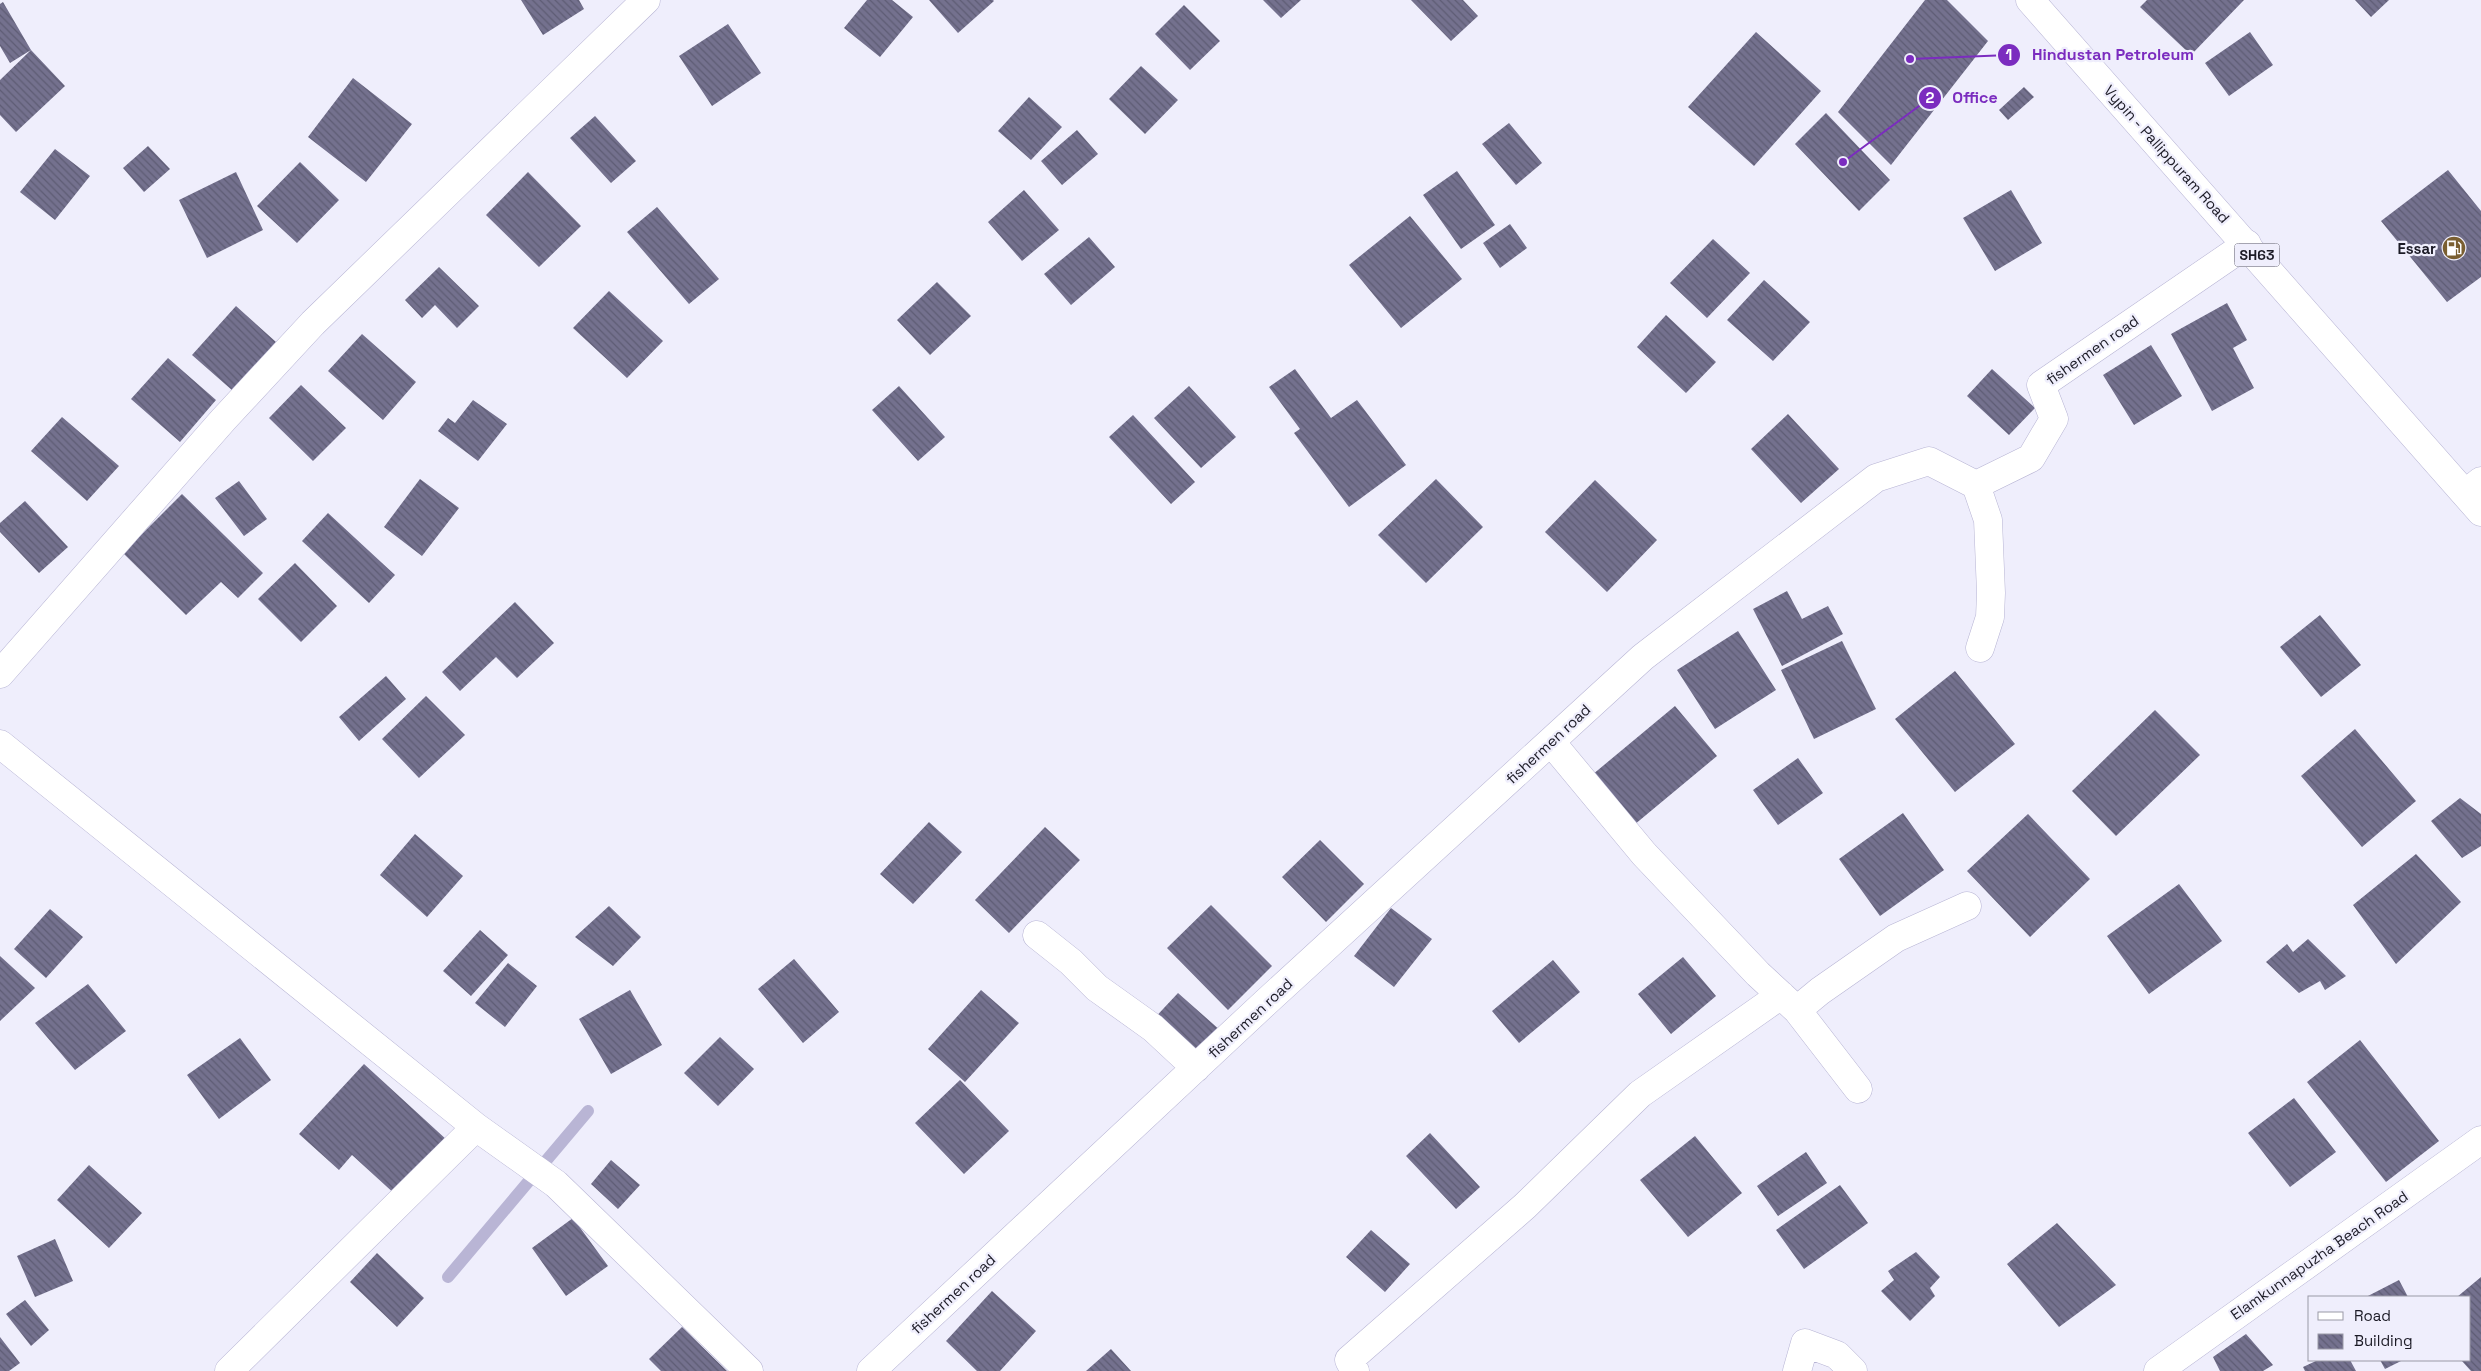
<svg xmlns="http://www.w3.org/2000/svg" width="2481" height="1371" font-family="'Space Grotesk',sans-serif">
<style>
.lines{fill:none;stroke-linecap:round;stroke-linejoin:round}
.stream{stroke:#b9b5d5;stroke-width:12}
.building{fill:url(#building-back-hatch)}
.minor-casing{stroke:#b7b4d4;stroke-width:29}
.major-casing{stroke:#b7b4d4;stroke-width:29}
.minor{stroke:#fff;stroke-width:28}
.major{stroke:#fff;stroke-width:28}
.labels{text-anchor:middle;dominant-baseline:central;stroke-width:4.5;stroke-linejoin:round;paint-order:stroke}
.shield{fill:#efeefc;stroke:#5b5a66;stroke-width:1}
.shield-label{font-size:14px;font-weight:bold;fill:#1b1a25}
.street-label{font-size:15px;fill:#1b1a25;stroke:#efeefc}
.poi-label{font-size:15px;font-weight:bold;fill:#1b1a25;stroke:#efeefc;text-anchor:end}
.leader{fill:none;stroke:#7b2cbf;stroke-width:2}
.callout-dot{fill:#7b2cbf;stroke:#efeefc;stroke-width:2}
.mark-label{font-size:15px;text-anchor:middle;font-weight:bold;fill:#fff}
.callout-label{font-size:16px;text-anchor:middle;font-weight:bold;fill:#7b2cbf;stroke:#efeefc;stroke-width:4.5;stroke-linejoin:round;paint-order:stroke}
</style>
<defs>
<pattern id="building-back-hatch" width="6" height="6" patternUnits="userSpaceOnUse" patternTransform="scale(1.25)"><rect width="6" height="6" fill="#74718e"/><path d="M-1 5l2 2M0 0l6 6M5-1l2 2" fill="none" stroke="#5e5c74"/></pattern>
</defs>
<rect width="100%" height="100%" fill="#efeefc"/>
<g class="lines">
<path class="stream" d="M 448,1277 L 588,1111"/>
</g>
<path class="building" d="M 521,0 L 579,0 L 584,9 L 543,35 Z
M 867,0 L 892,0 L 913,17 L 880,57 L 844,28 Z
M 929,0 L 993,0 L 994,1 L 958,33 Z
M 1263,0 L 1301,0 L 1281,18 Z
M 1411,0 L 1463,0 L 1478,16 L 1451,41 Z
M 1925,0 L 1947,0 L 1988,41 L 1891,165 L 1838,112 Z
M 2147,0 L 2244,0 L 2191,55 L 2140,7 Z
M 2355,0 L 2389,0 L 2371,17 Z
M 3,2 L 31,50 L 10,63 L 0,46 L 0,4 Z
M 1184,5 L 1220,41 L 1190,70 L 1155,34 Z
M 728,24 L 761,73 L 712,106 L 679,56 Z
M 1756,32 L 1821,91 L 1754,166 L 1688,107 Z
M 2250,32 L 2273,65 L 2229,96 L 2205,63 Z
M 31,50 L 65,86 L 16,132 L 0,115 L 0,80 Z
M 1141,66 L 1178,100 L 1145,134 L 1109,99 Z
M 353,78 L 412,124 L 366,182 L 308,137 Z
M 2024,87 L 2034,97 L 2008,120 L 1999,110 Z
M 1029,97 L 1062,127 L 1031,160 L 998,131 Z
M 1826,113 L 1890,180 L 1859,211 L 1795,144 Z
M 595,116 L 636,161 L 611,183 L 570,138 Z
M 1509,123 L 1542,163 L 1516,185 L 1482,144 Z
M 1077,130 L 1098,154 L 1062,185 L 1041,161 Z
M 148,146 L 170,169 L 144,192 L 123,168 Z
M 55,149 L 90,176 L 55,220 L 20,192 Z
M 300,162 L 339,200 L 297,243 L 257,206 Z
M 2448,170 L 2481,211 L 2481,277 L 2447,302 L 2381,221 Z
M 1457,171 L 1495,225 L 1461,249 L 1423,195 Z
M 236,172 L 263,230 L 207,258 L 179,200 Z
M 528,172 L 581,226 L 539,267 L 486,215 Z
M 1024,190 L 1059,230 L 1022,261 L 988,222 Z
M 2011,190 L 2042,243 L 1995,271 L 1963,218 Z
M 657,207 L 719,279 L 689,304 L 627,232 Z
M 1410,216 L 1462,279 L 1401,328 L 1349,265 Z
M 1510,224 L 1527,248 L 1500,268 L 1483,243 Z
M 1089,237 L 1115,267 L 1071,305 L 1044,274 Z
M 1713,239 L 1750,273 L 1707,318 L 1670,283 Z
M 439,267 L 479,306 L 457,328 L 435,305 L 422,318 L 405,300 Z
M 1764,280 L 1810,322 L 1773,361 L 1727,320 Z
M 937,282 L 971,316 L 930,355 L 897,320 Z
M 609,291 L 663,341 L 627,378 L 573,328 Z
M 2227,303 L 2247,340 L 2233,348 L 2254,388 L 2212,411 L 2171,334 Z
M 236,306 L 276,342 L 233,391 L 192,355 Z
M 1666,315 L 1716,362 L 1686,393 L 1637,347 Z
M 362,334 L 416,382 L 383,420 L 328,371 Z
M 2151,345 L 2182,396 L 2134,425 L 2103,375 Z
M 168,358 L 216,400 L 180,442 L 131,399 Z
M 1295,369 L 1331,418 L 1357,400 L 1406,465 L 1349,507 L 1294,433 L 1300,429 L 1269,387 Z
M 1992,369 L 2035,408 L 2009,435 L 1967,396 Z
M 301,385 L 346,428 L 313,461 L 269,418 Z
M 899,386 L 945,437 L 918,461 L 872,410 Z
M 1189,386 L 1236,437 L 1201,468 L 1154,418 Z
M 473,400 L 507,424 L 478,461 L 438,431 L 448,418 L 455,423 Z
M 1788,414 L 1839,469 L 1801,503 L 1751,449 Z
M 1133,415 L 1195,482 L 1171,504 L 1109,437 Z
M 62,417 L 119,466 L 87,501 L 31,451 Z
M 420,479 L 459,508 L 422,556 L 384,527 Z
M 1436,479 L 1483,527 L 1426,583 L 1378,535 Z
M 1595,480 L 1657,540 L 1607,592 L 1545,532 Z
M 239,481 L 267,519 L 244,536 L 215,498 Z
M 182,494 L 263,573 L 238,598 L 221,582 L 186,615 L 123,553 Z
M 25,501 L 68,547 L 39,573 L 0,532 L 0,523 Z
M 328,513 L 395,575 L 369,603 L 302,541 Z
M 295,563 L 337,606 L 301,642 L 258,599 Z
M 1787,591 L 1802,619 L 1828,606 L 1843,634 L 1782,666 L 1753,609 Z
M 515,602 L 554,643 L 517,678 L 496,657 L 460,691 L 442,672 Z
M 2320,615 L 2361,665 L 2321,697 L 2280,647 Z
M 1738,631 L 1776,690 L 1715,729 L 1677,670 Z
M 1842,641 L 1876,709 L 1814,739 L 1781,670 Z
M 1955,671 L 2015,744 L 1955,792 L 1895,719 Z
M 386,676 L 406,699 L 359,741 L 339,717 Z
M 426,696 L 465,735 L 419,778 L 382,739 Z
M 1675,706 L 1717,756 L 1634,825 L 1592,775 Z
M 2155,710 L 2200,755 L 2116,836 L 2072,791 Z
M 2355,729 L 2416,801 L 2362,847 L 2301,776 Z
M 1798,758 L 1823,793 L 1778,825 L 1753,790 Z
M 2460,798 L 2481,814 L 2481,846 L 2462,858 L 2431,821 Z
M 1903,813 L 1944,870 L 1880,916 L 1839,859 Z
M 2028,814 L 2090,879 L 2030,937 L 1967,871 Z
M 929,822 L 962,852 L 913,904 L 880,874 Z
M 1045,827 L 1080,860 L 1009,933 L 975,900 Z
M 415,834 L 463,876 L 427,917 L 380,875 Z
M 1320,840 L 1364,884 L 1326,922 L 1282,877 Z
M 2416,854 L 2461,902 L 2396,964 L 2353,905 Z
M 2179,884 L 2222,941 L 2149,994 L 2107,936 Z
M 1211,905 L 1272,966 L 1228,1010 L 1167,948 Z
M 609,906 L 641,937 L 613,966 L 575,937 Z
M 1391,908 L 1432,939 L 1394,987 L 1354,956 Z
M 50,909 L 83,937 L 46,978 L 14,949 Z
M 480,930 L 508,955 L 471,996 L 443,971 Z
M 2308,939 L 2346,976 L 2325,990 L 2320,981 L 2299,993 L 2266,962 L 2287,944 L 2293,952 Z
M 0,956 L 35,988 L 0,1021 Z
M 1683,957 L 1716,996 L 1671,1034 L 1638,994 Z
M 794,959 L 839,1012 L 803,1043 L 758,989 Z
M 1553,960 L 1580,992 L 1519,1043 L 1492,1011 Z
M 508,963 L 537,986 L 505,1027 L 475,1003 Z
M 88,984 L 126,1031 L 75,1070 L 35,1023 Z
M 630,990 L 662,1045 L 611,1074 L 579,1019 Z
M 981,990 L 1019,1023 L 965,1082 L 928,1049 Z
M 1178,993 L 1221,1031 L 1192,1062 L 1149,1024 Z
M 720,1037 L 754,1069 L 718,1106 L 684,1073 Z
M 240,1038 L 271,1080 L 219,1119 L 187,1075 Z
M 2360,1040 L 2439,1141 L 2386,1182 L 2307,1082 Z
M 364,1064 L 448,1141 L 397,1196 L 352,1155 L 339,1170 L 299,1134 Z
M 960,1080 L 1009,1131 L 964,1174 L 915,1123 Z
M 2294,1098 L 2336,1152 L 2290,1187 L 2248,1133 Z
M 1430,1133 L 1480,1187 L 1456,1209 L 1406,1156 Z
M 1695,1136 L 1742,1193 L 1688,1237 L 1640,1180 Z
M 1806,1152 L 1827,1183 L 1778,1216 L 1757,1186 Z
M 611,1160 L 640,1185 L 618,1209 L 591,1184 Z
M 89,1165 L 142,1213 L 109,1248 L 57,1200 Z
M 1840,1185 L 1868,1223 L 1804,1269 L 1776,1230 Z
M 573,1218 L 608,1266 L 566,1296 L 532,1248 Z
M 2057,1223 L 2116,1285 L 2059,1327 L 2007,1264 Z
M 1371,1230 L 1410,1264 L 1385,1292 L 1346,1257 Z
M 55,1239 L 73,1281 L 35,1297 L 17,1256 Z
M 1916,1252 L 1940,1277 L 1930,1288 L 1935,1296 L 1910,1321 L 1881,1291 L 1894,1280 L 1888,1271 Z
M 377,1253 L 424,1298 L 397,1327 L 350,1282 Z
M 2481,1277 L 2481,1371 L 2471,1371 L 2461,1360 L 2470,1360 L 2470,1297 L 2457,1297 Z
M 2399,1280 L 2408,1297 L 2366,1297 Z
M 992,1291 L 1036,1331 L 1000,1371 L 977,1371 L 946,1341 Z
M 25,1300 L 49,1330 L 31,1346 L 6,1314 Z
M 682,1327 L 727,1371 L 661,1371 L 649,1359 Z
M 2246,1334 L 2273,1365 L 2263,1371 L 2220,1371 L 2213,1357 Z
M 0,1337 L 20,1363 L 9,1371 L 0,1371 Z
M 1111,1349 L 1131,1371 L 1086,1371 Z
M 2318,1360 L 2350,1360 L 2356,1371 L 2305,1371 L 2303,1367 Z
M 2380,1360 L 2403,1360 L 2385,1369 Z"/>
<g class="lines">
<g class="minor-casing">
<path id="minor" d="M 1976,485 L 1988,520 L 1991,593 L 1990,617 L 1980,648
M 2466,493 L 2481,481
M 0,674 L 223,420 L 313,323 L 646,0
M 1551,742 L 1644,854 L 1758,974 L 1797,1010 L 1858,1089
M 0,744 L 476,1127 L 556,1184 L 749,1371
M 1037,935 L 1071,962 L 1097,988 L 1153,1028 L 1196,1068
M 1797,1010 L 1820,991 L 1896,938 L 1967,906
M 229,1371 L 476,1127
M 871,1371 L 1265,1003 L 1643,657 L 1876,478 L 1929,461 L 1976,485 L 2031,458 L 2054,419 L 2041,385 L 2247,244
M 1355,1371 L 1349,1360 L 1525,1206 L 1640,1094 L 1781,995
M 1797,1371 L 1805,1343 L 1837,1355 L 1853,1371"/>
</g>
<g class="major-casing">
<path id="major" d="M 2030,0 L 2481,512
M 2158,1371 L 2481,1140"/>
</g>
<use href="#minor" class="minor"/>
<use href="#major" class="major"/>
</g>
<defs>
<g id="fuel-disc" transform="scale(1.25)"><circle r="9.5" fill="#7a5f31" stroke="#efeefc"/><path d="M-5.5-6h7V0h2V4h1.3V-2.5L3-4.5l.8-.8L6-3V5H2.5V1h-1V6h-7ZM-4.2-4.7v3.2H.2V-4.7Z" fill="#fff"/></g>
</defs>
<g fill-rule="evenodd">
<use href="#fuel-disc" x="2454" y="248"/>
</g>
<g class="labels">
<rect class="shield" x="2234.5" y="243.5" width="45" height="23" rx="4"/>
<g class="shield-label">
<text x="2257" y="255">SH63</text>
</g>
<g class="street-label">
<text transform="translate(2167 154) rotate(48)">Vypin - Pallippuram Road</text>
<text transform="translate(2092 350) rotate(-35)">fishermen road</text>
<text transform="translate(1548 744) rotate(-43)">fishermen road</text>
<text transform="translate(1250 1018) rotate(-43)">fishermen road</text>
<text transform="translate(2319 1255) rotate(-35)">Elamkunnapuzha Beach Road</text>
<text transform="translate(953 1294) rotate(-43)">fishermen road</text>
</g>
<g class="poi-label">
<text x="2436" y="248">Essar</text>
</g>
</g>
<path class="leader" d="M1910 59L2009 55M1843 162L1930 98"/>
<g class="callout-dot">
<circle cx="1910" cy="59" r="5"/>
<circle cx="1843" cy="162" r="5"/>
<circle cx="2009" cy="55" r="12"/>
<circle cx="1930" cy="98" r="12"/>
</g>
<g class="mark-label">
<text x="2009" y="60">1</text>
<text x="1930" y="103">2</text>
</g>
<g class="callout-label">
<text x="2113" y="60">Hindustan Petroleum</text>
<text x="1975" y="103">Office</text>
</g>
<rect x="2308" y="1296" width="162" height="65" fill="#efeefc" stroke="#9a99a6"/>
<rect x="2318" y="1312" width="25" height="8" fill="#ffffff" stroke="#9a99a6"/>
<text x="2354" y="1321" font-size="15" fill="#1b1a25">Road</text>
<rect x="2318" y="1334" width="25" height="15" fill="url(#building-back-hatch)" stroke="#9a99a6"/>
<text x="2354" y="1346" font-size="15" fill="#1b1a25">Building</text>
</svg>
